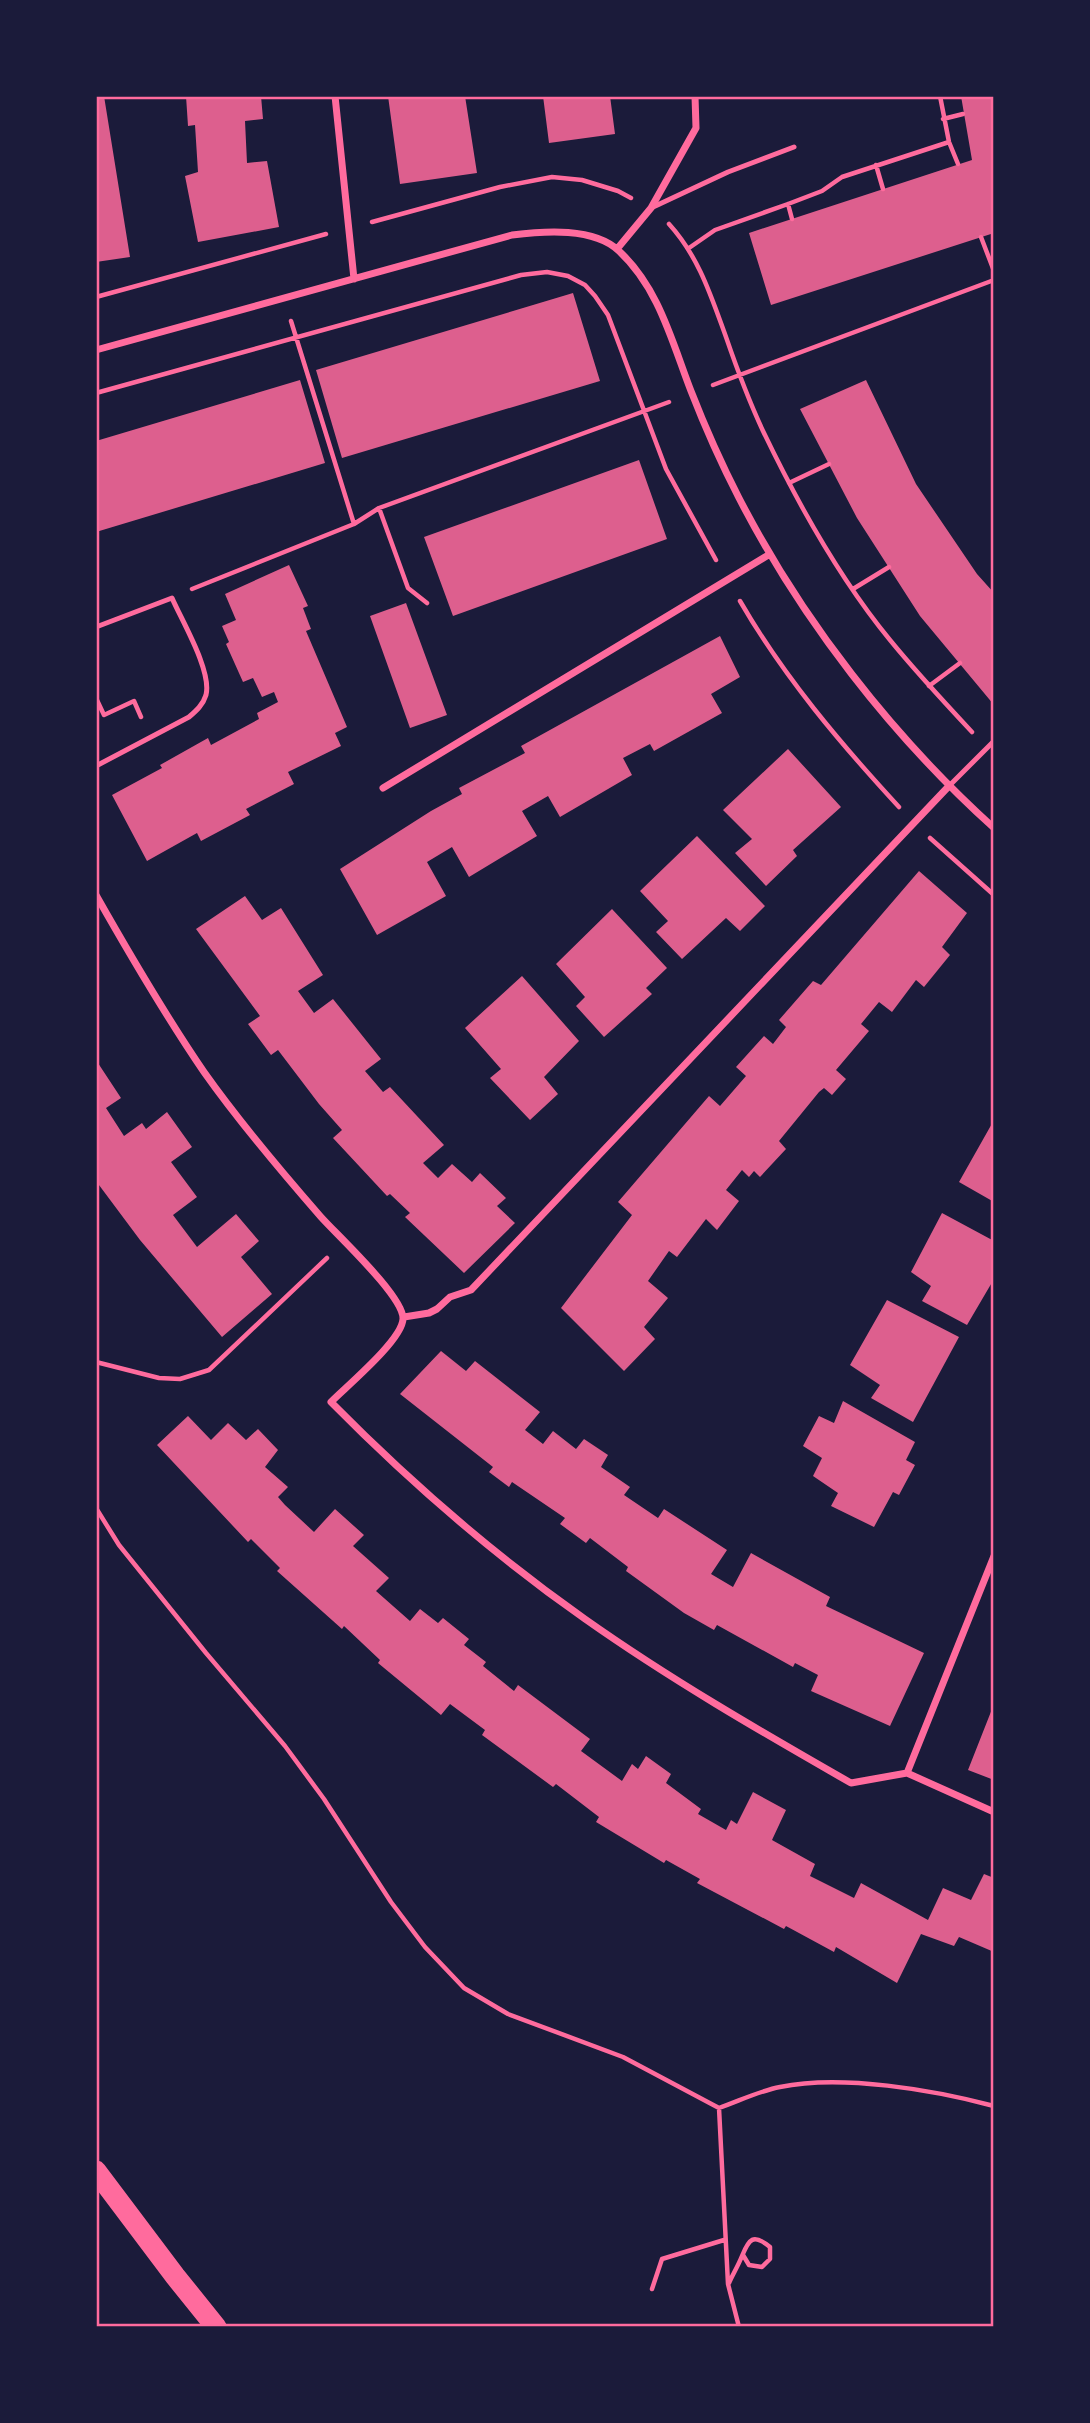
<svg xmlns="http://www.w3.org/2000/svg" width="1090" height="2423" font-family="'Titillium Web',sans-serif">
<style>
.building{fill:#dd5f8e}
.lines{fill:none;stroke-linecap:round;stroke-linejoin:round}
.path{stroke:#ff6b9d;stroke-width:4.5}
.service{stroke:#ff6b9d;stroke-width:5}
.minor{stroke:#ff6b9d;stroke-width:7}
.motorway{stroke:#ff6b9d;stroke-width:21}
.neatline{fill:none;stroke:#ff6b9d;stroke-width:2.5}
</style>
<rect width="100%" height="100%" fill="#1b1b3a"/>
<path class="building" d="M 96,96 L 104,96 L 130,257 L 96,262 Z
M 186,96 L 261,96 L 263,119 L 245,121 L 247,163 L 267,161 L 279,227 L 198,242 L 185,176 L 198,172 L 195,125 L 188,126 Z
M 388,96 L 465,96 L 477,173 L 400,184 Z
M 543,96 L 610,96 L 615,134 L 549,143 Z
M 961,96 L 994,96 L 994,233 L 771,305 L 749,233 L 972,160 Z
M 573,293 L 600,381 L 342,458 L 316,370 Z
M 300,380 L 325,463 L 96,532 L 96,441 Z
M 866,380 L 916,484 L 977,574 L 994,593 L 994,705 L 920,616 L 857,518 L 800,409 Z
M 639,460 L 667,539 L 453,616 L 424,537 Z
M 289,565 L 308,606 L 303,608 L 311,629 L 306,631 L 347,727 L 335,733 L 341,746 L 288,772 L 294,784 L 246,809 L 250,815 L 201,841 L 197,833 L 147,861 L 112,795 L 162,768 L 160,765 L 208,738 L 211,745 L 259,719 L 257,713 L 278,702 L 274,692 L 262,697 L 253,678 L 243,682 L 226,644 L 229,642 L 222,626 L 236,620 L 225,594 Z
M 406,603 L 447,715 L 410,728 L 370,616 Z
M 720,636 L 740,677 L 711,694 L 722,713 L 654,751 L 650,744 L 623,758 L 632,775 L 560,817 L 548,796 L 522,811 L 537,836 L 469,877 L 452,847 L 427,862 L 446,896 L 377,935 L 340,869 L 431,811 L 462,794 L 459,788 L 525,753 L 521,746 Z
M 788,749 L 841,807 L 793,850 L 797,856 L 766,886 L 735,853 L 752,839 L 723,810 Z
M 697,836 L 765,906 L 740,931 L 726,918 L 682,959 L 656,932 L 668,921 L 640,891 Z
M 919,871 L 967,913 L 942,947 L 950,955 L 924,987 L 916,980 L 892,1012 L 879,1002 L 861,1024 L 869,1031 L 836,1070 L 846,1079 L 832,1095 L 824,1088 L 819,1092 L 779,1141 L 786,1149 L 760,1177 L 754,1171 L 749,1177 L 742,1170 L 726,1190 L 739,1201 L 717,1230 L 706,1219 L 677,1257 L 669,1251 L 648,1281 L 668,1298 L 644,1327 L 655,1339 L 624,1371 L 561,1308 L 632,1215 L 618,1202 L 709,1096 L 720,1106 L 746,1076 L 736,1067 L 764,1036 L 773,1044 L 786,1027 L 779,1020 L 813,981 L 821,985 Z
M 245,896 L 262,920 L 281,908 L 323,975 L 298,991 L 314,1013 L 333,999 L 381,1059 L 365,1071 L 383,1092 L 390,1087 L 444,1145 L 423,1163 L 438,1178 L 452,1164 L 472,1182 L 480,1173 L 506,1198 L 497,1206 L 515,1223 L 464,1273 L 405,1217 L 410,1213 L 390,1194 L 387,1196 L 333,1138 L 342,1130 L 319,1104 L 278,1050 L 271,1055 L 248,1024 L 260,1016 L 196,929 Z
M 612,909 L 667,968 L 646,988 L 652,994 L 604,1037 L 576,1006 L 585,997 L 556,964 Z
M 522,976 L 579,1041 L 544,1077 L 558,1094 L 530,1120 L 490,1078 L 501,1069 L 465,1028 Z
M 96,1060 L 121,1098 L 106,1108 L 124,1136 L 142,1123 L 146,1129 L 167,1112 L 192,1147 L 171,1162 L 197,1197 L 173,1215 L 197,1247 L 236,1214 L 259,1241 L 241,1257 L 272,1294 L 222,1337 L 140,1240 L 96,1181 Z
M 994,1120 L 994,1202 L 959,1182 Z
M 942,1213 L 994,1241 L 994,1279 L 967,1325 L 922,1301 L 931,1286 L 911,1272 Z
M 887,1300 L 959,1337 L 913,1422 L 871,1398 L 880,1385 L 850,1365 Z
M 441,1351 L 466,1371 L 475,1361 L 540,1412 L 525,1430 L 543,1444 L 553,1431 L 576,1449 L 584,1439 L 608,1455 L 601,1467 L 630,1487 L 624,1495 L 658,1518 L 664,1509 L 727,1550 L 711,1574 L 733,1587 L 751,1553 L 830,1597 L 826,1606 L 924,1653 L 890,1726 L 811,1691 L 818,1675 L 795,1663 L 793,1667 L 717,1625 L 714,1630 L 684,1613 L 626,1571 L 628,1567 L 590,1538 L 586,1543 L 560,1524 L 565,1518 L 512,1482 L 509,1487 L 489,1472 L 493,1467 L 400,1394 Z
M 843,1401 L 915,1442 L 906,1460 L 915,1465 L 899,1495 L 893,1492 L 874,1527 L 831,1506 L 838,1493 L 813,1476 L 822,1458 L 803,1446 L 819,1416 L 834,1423 Z
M 188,1416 L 211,1440 L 228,1423 L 246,1440 L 258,1429 L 278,1450 L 265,1467 L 288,1487 L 278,1497 L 285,1505 L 314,1532 L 335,1509 L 364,1535 L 353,1546 L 389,1578 L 376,1591 L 410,1621 L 420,1609 L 438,1623 L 443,1618 L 469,1639 L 464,1645 L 486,1662 L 483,1666 L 514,1691 L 518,1685 L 590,1739 L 581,1751 L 622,1781 L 632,1764 L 638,1769 L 646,1756 L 671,1774 L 666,1783 L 701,1809 L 698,1814 L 726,1830 L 731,1820 L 737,1824 L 753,1792 L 786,1810 L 772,1840 L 815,1864 L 810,1876 L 854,1898 L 861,1883 L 928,1920 L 943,1888 L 971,1900 L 984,1874 L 994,1878 L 994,1952 L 959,1937 L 954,1946 L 921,1934 L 897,1983 L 836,1947 L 834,1952 L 786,1926 L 784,1929 L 697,1883 L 700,1879 L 666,1860 L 664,1863 L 596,1822 L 599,1817 L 556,1784 L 553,1787 L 482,1735 L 485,1730 L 450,1704 L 441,1715 L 378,1663 L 380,1660 L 344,1626 L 342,1629 L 277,1571 L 280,1568 L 251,1539 L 248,1542 L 157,1445 Z
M 994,1704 L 994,1780 L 968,1770 Z"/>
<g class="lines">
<path class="path" d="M 940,96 L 949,142 L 958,164
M 943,119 L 963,114
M 876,165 L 883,189
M 788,204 L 792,219
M 372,222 L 500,187 L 552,177 L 582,180 L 618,191 L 631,198
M 669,224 C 699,257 711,296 726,337 C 737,369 749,401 763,431 C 798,504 839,578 890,640 C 916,672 944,702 972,732
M 981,237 L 994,271
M 689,248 L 715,230 L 788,204 L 822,191 L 842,177 L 949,142
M 96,297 L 326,234
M 291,321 L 354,524
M 713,385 L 994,280
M 96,393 L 521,275 L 547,272 L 568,276 L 585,285 L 595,296 L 608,315 L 666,469 L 716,560
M 789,483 L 829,464
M 379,508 L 408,588 L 427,603
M 192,589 L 354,524 L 379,508 L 669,402
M 853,589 L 889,567
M 740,601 C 784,677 840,743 899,807
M 929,686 L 960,663
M 96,698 L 104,715 L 134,701 L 141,717
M 930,838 L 994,895
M 96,1362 L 159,1378 L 180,1379 L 209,1370 L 327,1258
M 96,1508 L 119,1545 L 206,1653 L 285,1746 L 324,1799 L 391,1902 L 425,1947 L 464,1988 L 508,2014 L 623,2057 L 719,2108 C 739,2101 759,2091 780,2087 C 841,2074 934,2090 994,2106
M 719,2108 L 728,2284 L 739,2327
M 729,2283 C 733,2274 738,2266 742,2256 C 749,2239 753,2233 770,2247 L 770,2259 L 762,2267 L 749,2265 L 743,2255
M 652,2289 L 662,2259 L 724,2240"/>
<path class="service" d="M 651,208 L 728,172 L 794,147
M 96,627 L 172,598 C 182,621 212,671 206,695 C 203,705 196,711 189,717 L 96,766
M 948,787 L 994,741"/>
<path class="minor" d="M 335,96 L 354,279
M 617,249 L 651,208 L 696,128 L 695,96
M 96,350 L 512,235 C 544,231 594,227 619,251 C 659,288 672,342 691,391 C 705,427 721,463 739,498 C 802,620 892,736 994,828
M 383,788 L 770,554
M 96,895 C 130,955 165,1015 204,1072 C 240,1123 280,1170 321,1217 C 338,1236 404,1297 403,1319 C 402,1340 348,1385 331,1402 C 409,1481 494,1555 585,1619 C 670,1679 760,1731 851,1783 L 907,1773 L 994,1812
M 404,1317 L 429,1313 L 437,1309 L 450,1297 L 471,1290 L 948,787
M 907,1773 L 994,1556"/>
<path class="motorway" d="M 96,2171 L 175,2276 L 216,2327"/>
</g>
<rect width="1090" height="2423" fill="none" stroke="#1b1b3a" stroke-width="196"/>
<rect x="98" y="98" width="894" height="2227" class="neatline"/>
</svg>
